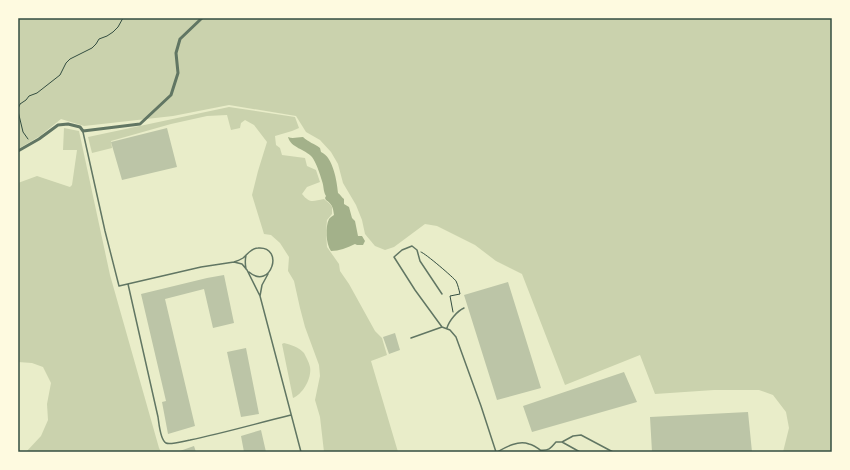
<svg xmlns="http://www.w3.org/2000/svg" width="850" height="470" font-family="'Times New Roman',serif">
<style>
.green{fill:#cad2ad}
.water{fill:#a3b18a}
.building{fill:#bcc5a7}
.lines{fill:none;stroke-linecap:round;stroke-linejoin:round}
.path{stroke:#344e41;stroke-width:1}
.service{stroke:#617663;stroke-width:1.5}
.minor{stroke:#617663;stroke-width:3}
.neatline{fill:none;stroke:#344e41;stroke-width:1.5}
</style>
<rect width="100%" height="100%" fill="#e9edc9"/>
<path class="green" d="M 18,18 L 832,18 L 832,452 L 783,452 L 789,428 L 786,412 L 773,395 L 759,390 L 714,390 L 655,394 L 640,355 L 565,385 L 522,274 L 496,261 L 475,245 L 437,226 L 425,224 L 394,247 L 385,250 L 375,246 L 365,234 L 362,220 L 356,205 L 343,183 L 338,164 L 331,152 L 320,140 L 306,132 L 296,116 L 229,105 L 173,116 L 84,126 L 61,119 L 40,136 L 18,149 Z
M 229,107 L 295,117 L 299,128 L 292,131 L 275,136 L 276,145 L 280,148 L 282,155 L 305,158 L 307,166 L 316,170 L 320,182 L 307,187 L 302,194 C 310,204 313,201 324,199 L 330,204 L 332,207 L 332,214 L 327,220 L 326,232 L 327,247 L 339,264 L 340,271 L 349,284 L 375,331 L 382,338 L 387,355 L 371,361 L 398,452 L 324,452 L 320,417 L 315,400 L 320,376 L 319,365 L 305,327 L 300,308 L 294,281 L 288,271 L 289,257 L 280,243 L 271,235 L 264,234 L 252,195 L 258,171 L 267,142 L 254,125 L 245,120 L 241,123 L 240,128 L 231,130 L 227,115 L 207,116 L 171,124 L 111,141 L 112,148 L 92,153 L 88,137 Z
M 64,128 L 79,131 L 110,275 L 159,448 L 161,452 L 26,452 L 41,436 L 48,420 L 47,404 L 51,383 L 43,367 L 32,363 L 18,362 L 18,183 L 37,176 L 70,187 L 72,185 L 77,150 L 63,150 Z
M 284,343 C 291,345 299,347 304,353 C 306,357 309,362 310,367 C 312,378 303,394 293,398 L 282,344 Z"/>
<path class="water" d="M 288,137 C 293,139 297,137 303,137 C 308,142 315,144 320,148 L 321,152 C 333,157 337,181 338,193 C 341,195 341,197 344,199 L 344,204 L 349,207 L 352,218 L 355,221 L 358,236 L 362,236 L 365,241 L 363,245 L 357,245 L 355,244 C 347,248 339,251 331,251 C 326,244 325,227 329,219 C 330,218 332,216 334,215 C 333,207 332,204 326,200 L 325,198 L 326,196 C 323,191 324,186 322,181 C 320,174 316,162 312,157 C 305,149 291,148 288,137 Z"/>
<path class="building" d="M 167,128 L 177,167 L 122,180 L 111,142 Z
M 224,275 L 234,323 L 213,328 L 204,289 L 165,299 L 195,426 L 168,434 L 162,402 L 166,401 L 141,294 L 207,278 Z
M 508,282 L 541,388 L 497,400 L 464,295 Z
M 395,333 L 400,350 L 389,354 L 383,337 Z
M 246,348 L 259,414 L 241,417 L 227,352 Z
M 624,372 L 637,402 L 532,432 L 523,406 Z
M 748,412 L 752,452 L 652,452 L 650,417 Z
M 261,430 L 266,452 L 244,452 L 241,436 Z
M 194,446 L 196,452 L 177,452 Z"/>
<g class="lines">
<path class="path" d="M 18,109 L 20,104 L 26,100 L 29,96 L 37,93 L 60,75 L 66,63 L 70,59 L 92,48 L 96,44 L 99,39 L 107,36 L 113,32 L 118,27 L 123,18
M 18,111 L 23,132 L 28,139
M 421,252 C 425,253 454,278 456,281 C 458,285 459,290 460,294 L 450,296 L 453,312"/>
<path class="service" d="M 83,132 L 105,231 L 119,286 L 201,267 L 234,262 L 242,264 L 247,270 L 260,296 L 301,452
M 246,255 C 245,260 245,264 246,269
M 234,262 C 237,261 240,260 243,258 C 248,254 251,248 258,248 C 285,246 271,291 249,272
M 128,284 L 158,417 C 159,423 160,440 166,443 C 170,445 184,441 190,440 C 224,433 258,423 291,415
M 260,296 L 262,285 L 268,274
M 442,327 L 415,290 L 394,257 L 402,250 L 412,246 L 417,250 L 420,261 L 442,294
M 447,328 C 449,321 457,311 464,308
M 411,338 L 442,327 L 450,330 L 456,337 L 481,406 L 496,452
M 562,442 L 573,436 L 581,435 L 613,452
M 540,450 C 549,451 551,448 556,442 L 562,442 L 580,452
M 497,452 C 506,447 518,440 529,444 C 534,445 539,449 543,452"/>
<path class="minor" d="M 18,151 L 39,139 L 58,125 L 68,124 L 80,127 L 83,131 L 140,124 L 171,95 L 178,73 L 176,53 L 180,39 L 202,18"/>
</g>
<rect width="850" height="470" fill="none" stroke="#fefae0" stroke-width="38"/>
<rect x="19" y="19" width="812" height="432" class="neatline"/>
</svg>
